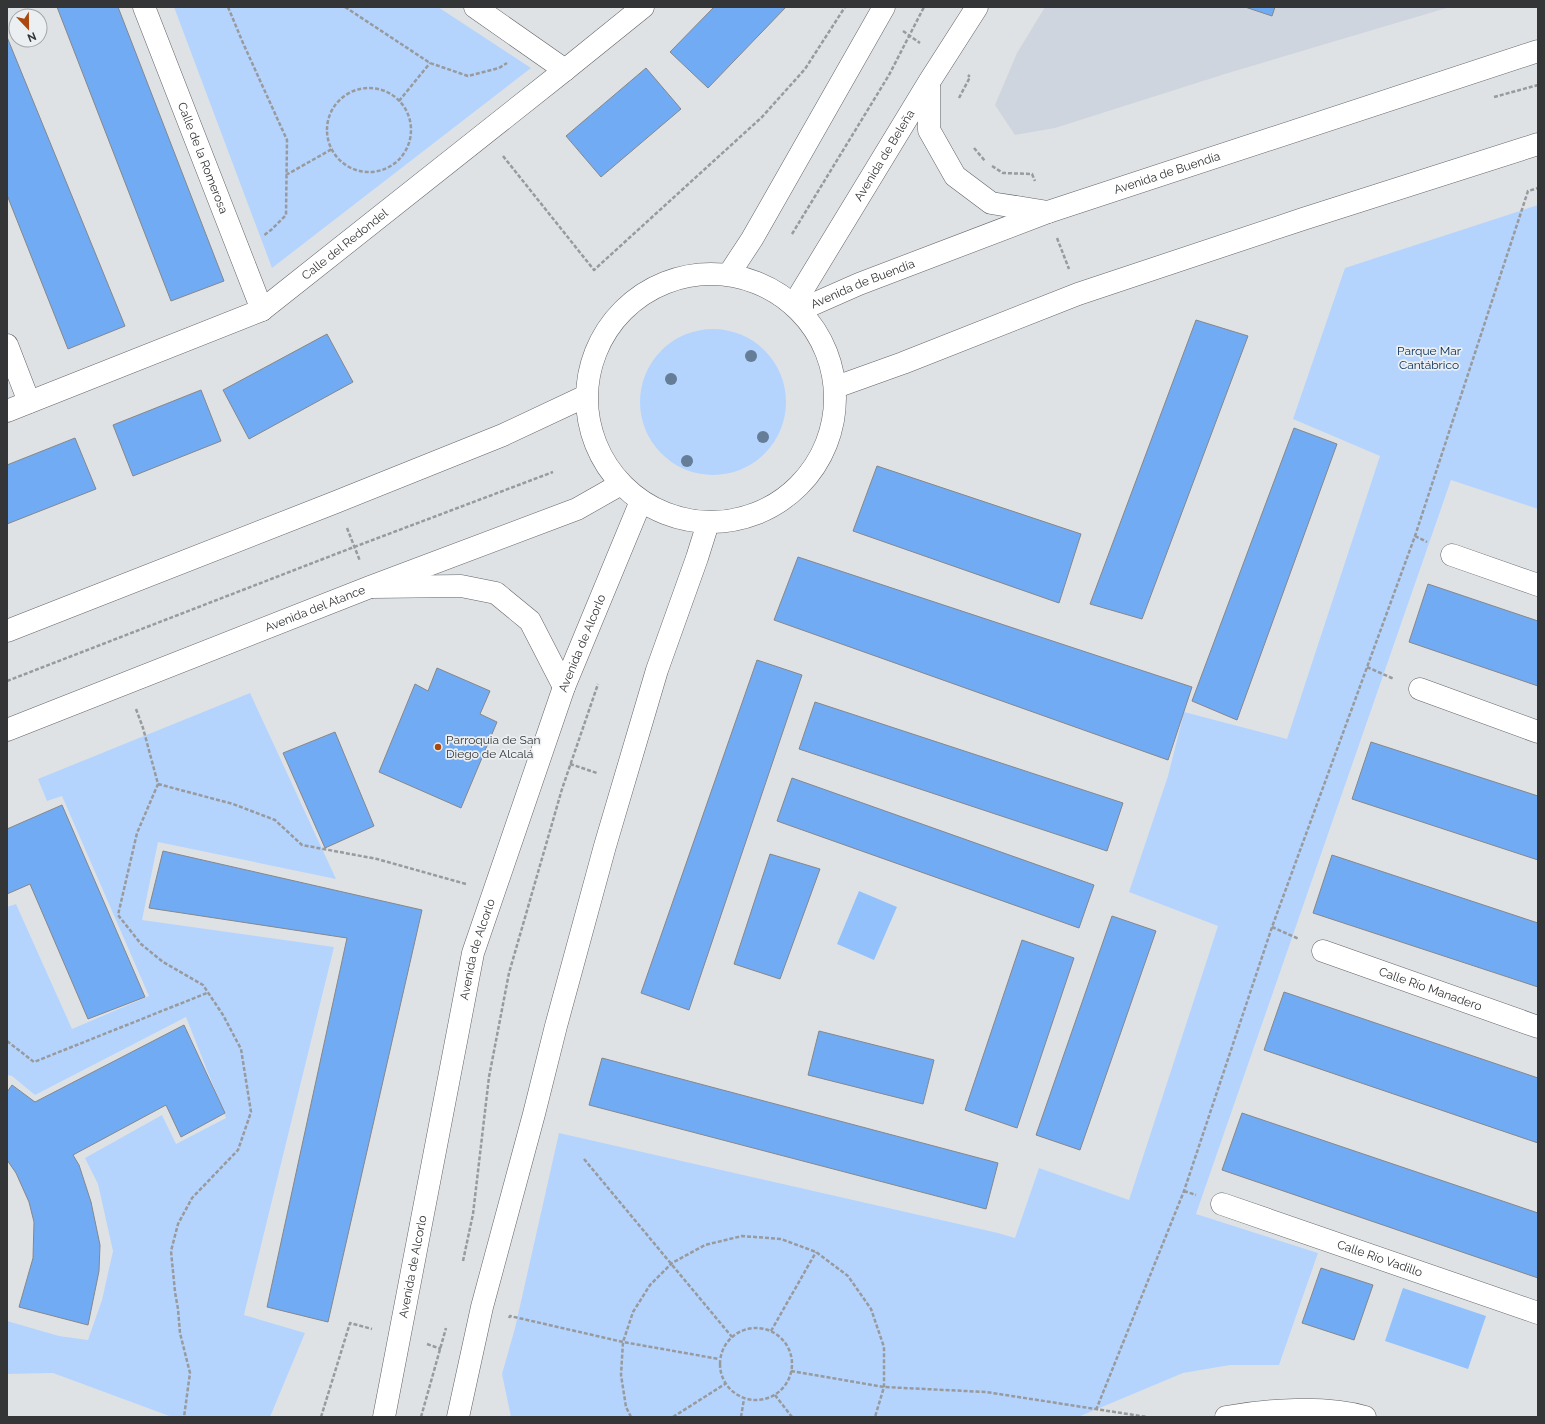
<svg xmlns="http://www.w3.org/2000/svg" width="1545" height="1424" font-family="Raleway,sans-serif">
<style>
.built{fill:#ced5df}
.green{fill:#b4d4fe}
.water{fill:#92c1fc}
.building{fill:#71abf4;stroke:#85878b}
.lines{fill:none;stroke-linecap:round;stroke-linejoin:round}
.minor-casing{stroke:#616366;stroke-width:23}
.major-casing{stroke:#616366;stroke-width:23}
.path{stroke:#989a9d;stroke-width:2.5;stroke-dasharray:4 2;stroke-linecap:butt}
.minor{stroke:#fff;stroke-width:22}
.major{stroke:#fff;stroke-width:22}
.tree{fill:#657d97}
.poi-dot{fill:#aa480e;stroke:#eceff2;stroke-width:1.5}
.labels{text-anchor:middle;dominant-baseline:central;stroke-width:3.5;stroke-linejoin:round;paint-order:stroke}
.street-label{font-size:12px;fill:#343536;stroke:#eceff2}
.park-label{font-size:12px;fill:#012a57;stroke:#eceff2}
.poi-label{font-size:12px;fill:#343536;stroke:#eceff2;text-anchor:start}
</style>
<rect width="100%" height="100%" fill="#dfe2e5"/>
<path class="built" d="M 1045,7 L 1450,7 L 1225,74 L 1055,128 L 1015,135 L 995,105 L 1017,53 Z"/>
<path class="green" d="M 174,7 L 438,7 L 531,68 L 272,268 Z
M 1538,205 L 1538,509 L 1451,480 L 1196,1214 L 1318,1253 L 1279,1365 L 1230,1365 L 1183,1373 L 1078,1417 L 511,1417 L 502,1374 L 515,1328 L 559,1133 L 998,1233 L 1015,1238 L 1039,1168 L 1129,1200 L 1218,926 L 1129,892 L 1168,776 L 1184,712 L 1287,739 L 1380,456 L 1293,419 L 1345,268 Z
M640 402a73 73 0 1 1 146 0a73 73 0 1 1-146 0Z
M 250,693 L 336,879 L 158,842 L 142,920 L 334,947 L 244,1315 L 305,1333 L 270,1417 L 172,1417 L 53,1373 L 7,1374 L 7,1321 L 59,1336 L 88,1340 L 102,1300 L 113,1251 L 98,1184 L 85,1158 L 162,1115 L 176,1144 L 226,1118 L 186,1017 L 35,1095 L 12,1076 L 7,1075 L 7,907 L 16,904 L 72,1029 L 149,996 L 62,796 L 47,801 L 38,779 Z"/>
<path class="water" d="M 859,891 L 897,907 L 874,960 L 837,944 Z
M 1403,1288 L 1486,1316 L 1468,1369 L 1385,1341 Z"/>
<path class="building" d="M 57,7 L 118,7 L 224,281 L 171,301 Z
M 714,7 L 786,7 L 708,88 L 670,52 Z
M 1245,7 L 1275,7 L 1272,16 Z
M 7,37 L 125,326 L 68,349 L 7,195 Z
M 646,68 L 681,109 L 601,177 L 566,136 Z
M 1196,320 L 1248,336 L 1142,619 L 1090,604 Z
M 327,334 L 353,382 L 249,439 L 223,390 Z
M 201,390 L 221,441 L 133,476 L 113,425 Z
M 1294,428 L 1337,444 L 1237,720 L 1192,701 Z
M 75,438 L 96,489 L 7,524 L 7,465 Z
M 877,466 L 1081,534 L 1059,603 L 853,531 Z
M 798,557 L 1192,687 L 1168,760 L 774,620 Z
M 1428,584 L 1538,621 L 1538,686 L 1409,642 Z
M 757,660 L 802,675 L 689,1010 L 641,993 Z
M 437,668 L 490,691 L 480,714 L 497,722 L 461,808 L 379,772 L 415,684 L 428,691 Z
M 815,702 L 1123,803 L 1107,851 L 799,749 Z
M 335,732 L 374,826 L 325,848 L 283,753 Z
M 1371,742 L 1538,796 L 1538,860 L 1352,799 Z
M 792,778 L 1094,885 L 1079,928 L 777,821 Z
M 62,805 L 145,997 L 88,1019 L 30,884 L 7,894 L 7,829 Z
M 163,851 L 422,910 L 328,1322 L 267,1307 L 347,938 L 149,908 Z
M 770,854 L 820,869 L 780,979 L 734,964 Z
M 1332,855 L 1538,923 L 1538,987 L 1313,913 Z
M 1112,916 L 1156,931 L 1080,1150 L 1036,1135 Z
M 1022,940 L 1074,958 L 1017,1128 L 965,1110 Z
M 1284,992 L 1538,1078 L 1538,1143 L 1264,1050 Z
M 184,1025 L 225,1113 L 181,1137 L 166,1105 L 73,1155 L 79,1165 L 91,1202 L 100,1245 L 99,1271 L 88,1325 L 19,1307 L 33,1258 L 34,1222 L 29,1202 L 16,1173 L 7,1160 L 7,1092 L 12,1085 L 35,1102 Z
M 819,1031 L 934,1060 L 923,1104 L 808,1075 Z
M 602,1058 L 998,1163 L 986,1209 L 589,1105 Z
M 1242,1113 L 1538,1213 L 1538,1278 L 1222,1170 Z
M 1321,1268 L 1373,1285 L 1354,1340 L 1302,1323 Z"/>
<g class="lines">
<g class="minor-casing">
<g id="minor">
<path id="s1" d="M 144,7 L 262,310"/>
<path d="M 475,7 L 565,70"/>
<path d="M 929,83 L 929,130 L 955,176 L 991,203 L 1048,212"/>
<path d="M 729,274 L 752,239 L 884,7"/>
<path id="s2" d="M 794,304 L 929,82 L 977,7"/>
<path d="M 7,345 L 29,402"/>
<path id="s3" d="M 7,411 L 262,310 L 565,70 L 643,7"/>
<path d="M 1452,555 L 1538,585"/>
<path d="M 372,587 L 461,586 L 496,593 L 530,621 L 564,687"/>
<path d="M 1420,689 L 1538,732"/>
<path id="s4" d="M 1323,951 L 1538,1027"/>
<path id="s5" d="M 1222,1204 L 1538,1313"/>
<path id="s6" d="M 384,1417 L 473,953 L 564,687 L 641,501"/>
<path d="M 458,1417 L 482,1307 L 534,1114 L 556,1026 L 605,846 L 657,670 L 697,558 L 708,523"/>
<path d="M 1226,1417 C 1267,1410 1324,1405 1365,1417"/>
</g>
</g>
<g class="major-casing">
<g id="major">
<circle cx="711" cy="398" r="124"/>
<path id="s7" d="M 800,310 L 859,284 L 1048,212 L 1538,51"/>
<path d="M 836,387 L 903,363 L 1078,294 L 1303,219 L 1538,144"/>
<path d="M 7,631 L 336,502 L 503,435 L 586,396"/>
<path id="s8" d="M 7,730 L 370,587 L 577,509 L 621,484"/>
</g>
</g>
<path class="path" d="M 228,7 L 243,43 L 287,140 L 286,215 L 271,230 L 263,236
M 345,7 L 430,63 L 468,76 L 499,68 L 507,63
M 903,31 L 920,43
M327 130a42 42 0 1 1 84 0a42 42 0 1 1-84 0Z
M 1494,97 L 1538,85
M 959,98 L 970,77 L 968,75
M 399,101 L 430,63
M 974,148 L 985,161
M 503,156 L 594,270 L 762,117 L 805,69 L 845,7
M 992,166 L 1003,173 L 1032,174 L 1035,181
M 286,175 L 332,149
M 792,234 L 889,75 L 924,7
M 1057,238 L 1069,269
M 347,528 L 360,561
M 1415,536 L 1427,542
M 1367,667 L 1394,679
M 7,681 L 354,547 L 553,472
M 136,709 L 143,728 L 158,784 L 137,833 L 118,915 L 141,944 L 163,962 L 203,985 L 223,1015 L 241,1049 L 251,1112 L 238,1150 L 192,1198 L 178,1224 L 171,1251 L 175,1292 L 178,1309 L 180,1333 L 190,1373 L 184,1417
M 570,764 L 597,773
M 158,784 L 233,804 L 275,820 L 302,845 L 377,859 L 466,884
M 1272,927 L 1299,939
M 7,1041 L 34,1062 L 207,993
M 584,1159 L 732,1337
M 1184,1191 L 1196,1195
M 463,1261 L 473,1214 L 489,1077 L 509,973 L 562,789 L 598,684
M 509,1318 L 510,1316 L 623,1342 L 719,1359
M720 1364a36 36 0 1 1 72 0a36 36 0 1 1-72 0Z
M 771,1331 L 816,1252
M 427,1344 L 441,1349
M 791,1371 L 884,1387 L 986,1392 L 1147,1417
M 775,1395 L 792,1417
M 1096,1410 L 1184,1191 L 1272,927 L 1415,536 L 1528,191 L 1538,188
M 321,1417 L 350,1323 L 372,1329
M 421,1417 L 446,1328
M 631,1417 L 626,1407 L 621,1375 L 623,1342 L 633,1312 L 650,1285 L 672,1263 L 705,1245 L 742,1236 L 781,1239 L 816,1252 L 848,1276 L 871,1309 L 884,1347 L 884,1387 L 875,1417
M 673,1417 L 725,1384
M 741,1417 L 744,1399"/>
<use href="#minor" class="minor"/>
<use href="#major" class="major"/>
</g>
<g class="tree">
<circle cx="751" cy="356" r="6"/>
<circle cx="671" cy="379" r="6"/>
<circle cx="763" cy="437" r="6"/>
<circle cx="687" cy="461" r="6"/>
</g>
<circle class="poi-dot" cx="438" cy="747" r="4"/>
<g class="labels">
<g class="street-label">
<text stroke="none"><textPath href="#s2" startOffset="174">Avenida de Beleña</textPath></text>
<text stroke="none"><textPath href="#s1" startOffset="162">Calle de la Romerosa</textPath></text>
<text stroke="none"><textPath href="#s7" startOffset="392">Avenida de Buendía</textPath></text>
<text stroke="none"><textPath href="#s3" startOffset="380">Calle del Redondel</textPath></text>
<text stroke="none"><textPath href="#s7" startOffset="68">Avenida de Buendía</textPath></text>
<text stroke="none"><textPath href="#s8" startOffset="331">Avenida del Atance</textPath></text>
<text stroke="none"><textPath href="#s6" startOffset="801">Avenida de Alcorlo</textPath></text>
<text stroke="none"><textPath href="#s6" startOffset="477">Avenida de Alcorlo</textPath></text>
<text stroke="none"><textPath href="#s4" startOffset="114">Calle Río Manadero</textPath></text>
<text stroke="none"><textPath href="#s5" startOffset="167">Calle Río Vadillo</textPath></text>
<text stroke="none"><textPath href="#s6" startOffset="153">Avenida de Alcorlo</textPath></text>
</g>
<g class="park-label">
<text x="1429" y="351">Parque Mar<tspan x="1429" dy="14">Cantábrico</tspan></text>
</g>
<g class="poi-label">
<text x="446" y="740">Parroquia de San<tspan x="446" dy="14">Diego de Alcalá</tspan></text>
</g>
</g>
<rect width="1545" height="1424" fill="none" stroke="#343536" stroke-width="16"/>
<g transform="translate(28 28) rotate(158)"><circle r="19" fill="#eceff2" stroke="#a2a5a7"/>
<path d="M0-3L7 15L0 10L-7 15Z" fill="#aa480e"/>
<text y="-6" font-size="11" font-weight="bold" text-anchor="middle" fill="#343536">N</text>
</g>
</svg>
